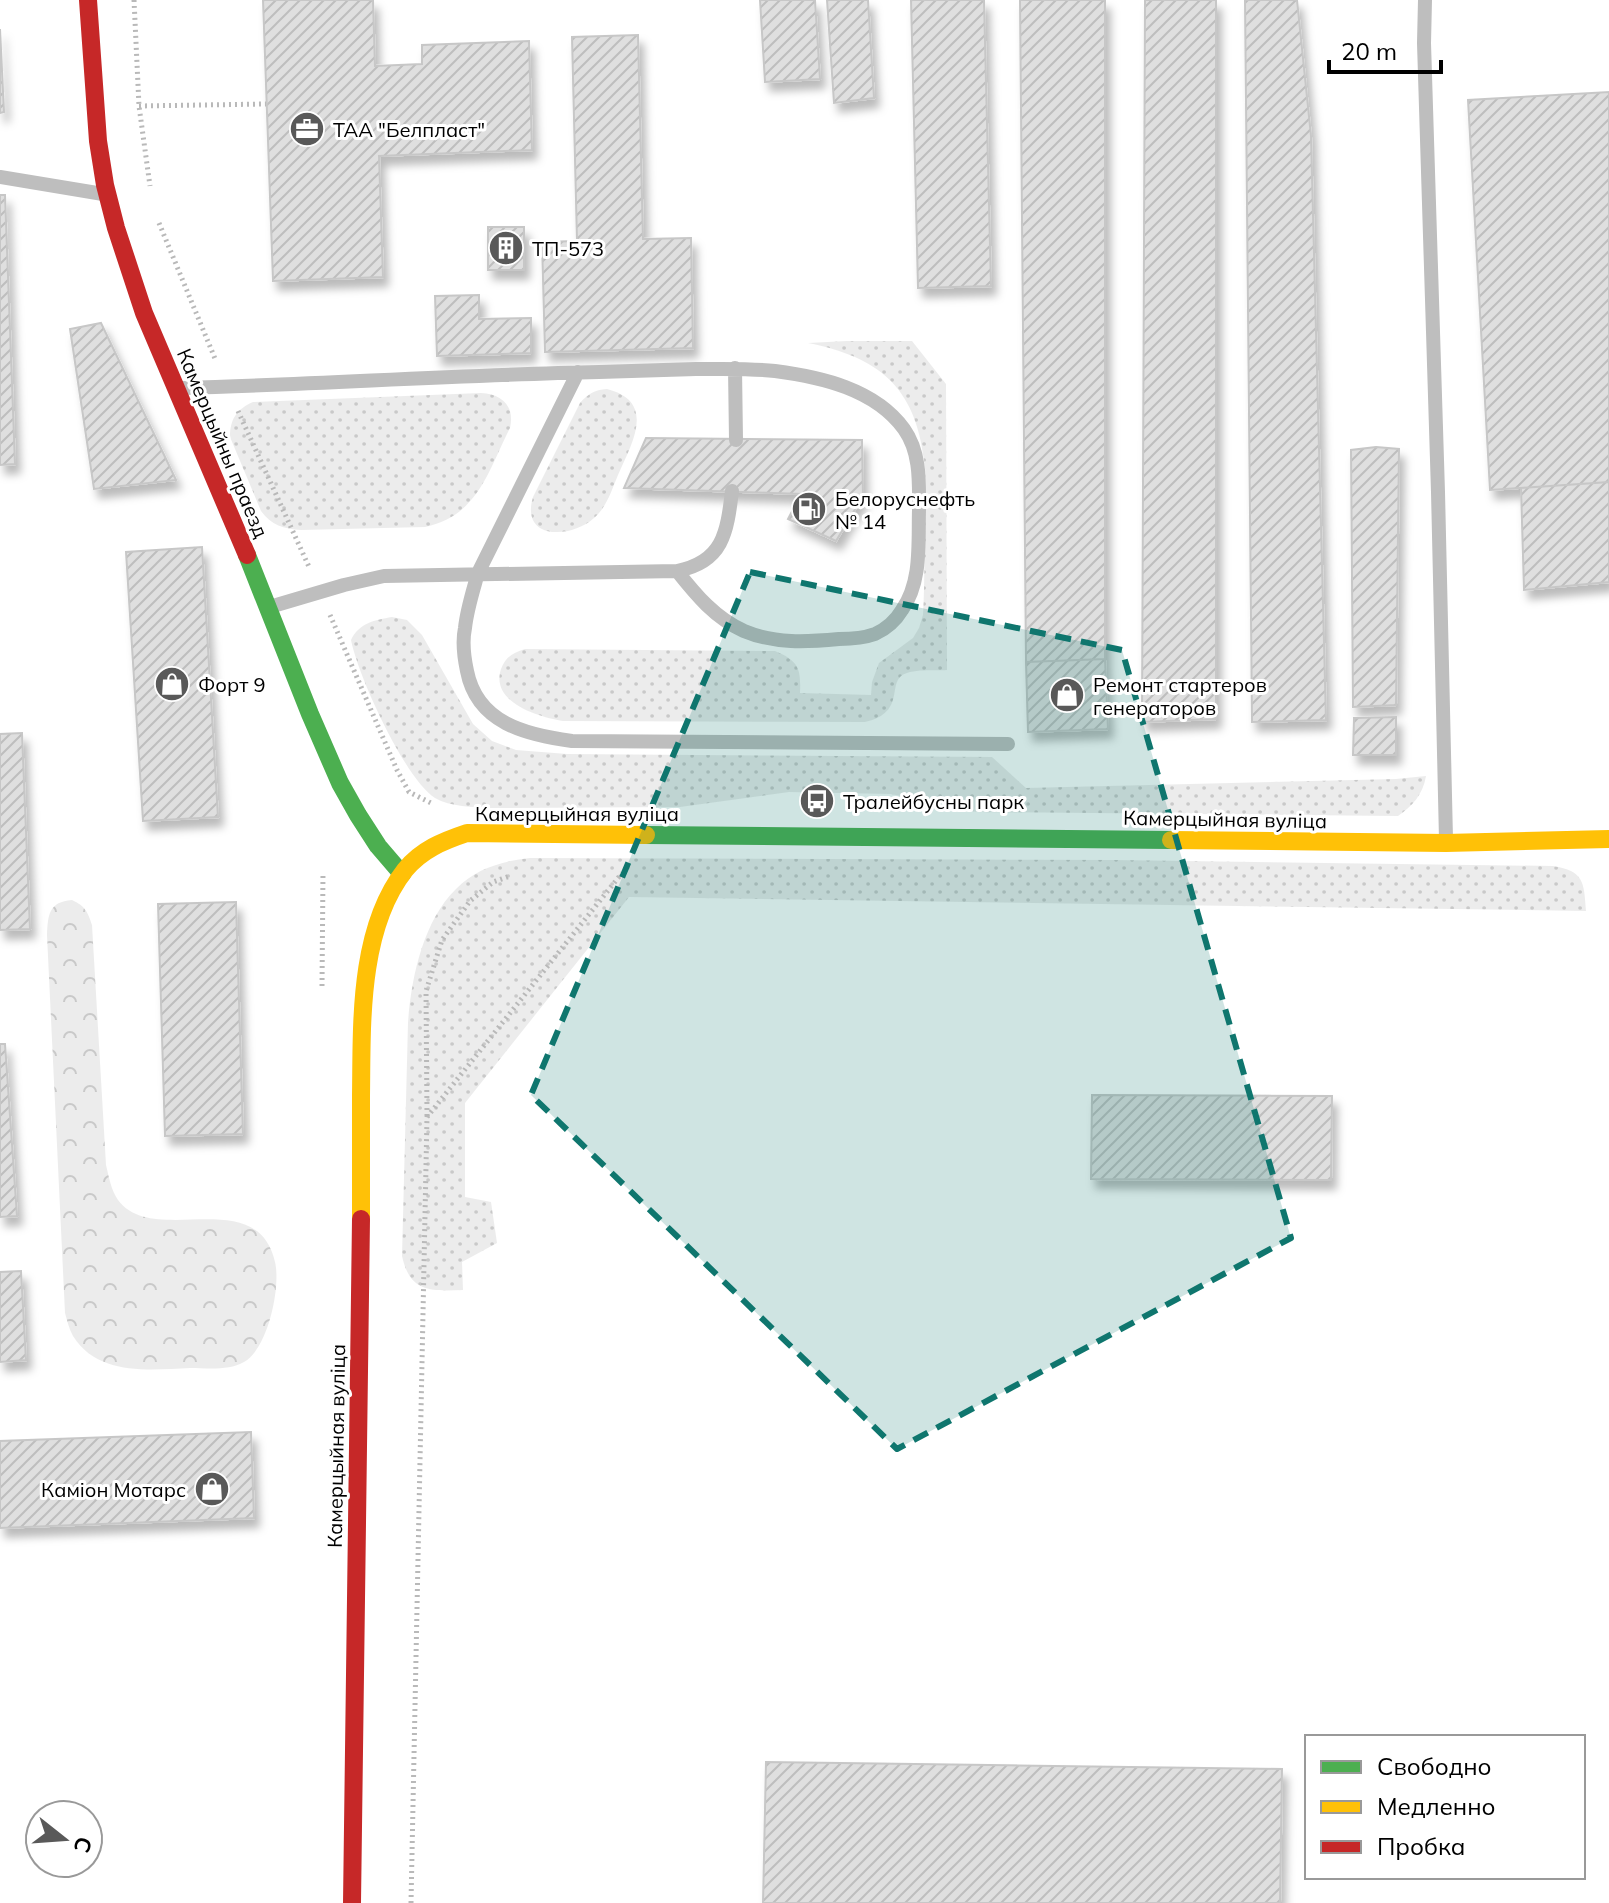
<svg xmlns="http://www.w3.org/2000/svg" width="1609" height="1903" font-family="Mulish,sans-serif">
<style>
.grass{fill:url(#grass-dots)}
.forest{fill:url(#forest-crowns)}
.building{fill:url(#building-hatch);stroke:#c7c7c7;stroke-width:2;filter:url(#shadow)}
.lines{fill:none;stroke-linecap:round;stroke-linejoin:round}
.path{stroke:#b9b9b9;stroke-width:5;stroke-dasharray:2 4;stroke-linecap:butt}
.lane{stroke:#bebebe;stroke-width:14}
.fast{stroke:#4caf50;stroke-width:18}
.slow{stroke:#ffc107;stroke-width:18}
.jam{stroke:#c62828;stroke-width:18}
.marked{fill:#0f766e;fill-opacity:0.2;stroke:#0f766e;stroke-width:6;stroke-dasharray:16 10;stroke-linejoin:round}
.labels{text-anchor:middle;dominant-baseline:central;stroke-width:6;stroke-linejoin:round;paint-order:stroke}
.poi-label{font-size:20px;fill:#000;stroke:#fff;text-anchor:start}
.street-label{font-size:20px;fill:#000;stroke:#fff}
</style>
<defs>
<pattern id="grass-dots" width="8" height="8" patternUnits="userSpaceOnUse" patternTransform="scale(2)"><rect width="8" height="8" fill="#ececec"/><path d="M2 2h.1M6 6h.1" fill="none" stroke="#c9c9c9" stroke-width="1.8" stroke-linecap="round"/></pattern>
<pattern id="forest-crowns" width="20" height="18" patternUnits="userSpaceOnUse" patternTransform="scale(2)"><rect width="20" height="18" fill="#ececec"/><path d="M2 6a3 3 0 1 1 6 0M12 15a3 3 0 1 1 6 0" fill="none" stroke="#c9c9c9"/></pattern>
<pattern id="building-hatch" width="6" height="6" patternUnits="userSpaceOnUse" patternTransform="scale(2)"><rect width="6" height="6" fill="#dfdfdf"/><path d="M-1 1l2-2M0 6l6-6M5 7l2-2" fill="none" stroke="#bebebe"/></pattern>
<filter id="shadow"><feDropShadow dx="5" dy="9" stdDeviation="4" flood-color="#0004"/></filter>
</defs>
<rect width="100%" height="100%" fill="#fff"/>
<path class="grass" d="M 847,341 L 912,341 L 946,384 L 947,670 C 935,671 919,669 907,673 C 884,680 909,712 865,722 L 563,721 C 538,717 490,702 501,669 C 506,656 513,653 525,649 L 775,651 C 799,661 801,669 800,693 L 871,695 L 872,682 L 879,663 L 913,638 L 919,628 L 923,615 C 925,582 924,549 925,515 C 925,497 927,478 924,460 C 915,386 878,357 808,343 Z
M 607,389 C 657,402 632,443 618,475 C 612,489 607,507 594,518 C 571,539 520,540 533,497 L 580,403 C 588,394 594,390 607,389 Z
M 481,393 C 502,394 515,406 510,428 C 488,471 478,516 425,527 L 301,530 C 284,529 271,525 261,511 L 230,437 C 230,419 237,409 253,402 Z
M 392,617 L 407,620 L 422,635 L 473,724 L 492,741 L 516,750 L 567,754 L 992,757 L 1026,788 L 1396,779 L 1426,776 C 1423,795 1412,806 1398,816 L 977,812 L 891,794 L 789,792 L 680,807 L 490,808 C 474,807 450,807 435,798 C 405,779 358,676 351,640 C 359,623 375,620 392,617 Z
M 530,858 L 1114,860 L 1553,866 C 1584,871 1584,882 1586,911 L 629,897 L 465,1103 L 465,1197 L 491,1202 L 497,1243 L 462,1262 L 463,1290 C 431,1291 410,1293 402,1256 L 408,1023 C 411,979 423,921 456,889 C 476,868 503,861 530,858 Z"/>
<path class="forest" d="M 72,900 C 85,906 88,912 92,925 L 106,1165 C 109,1177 111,1190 118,1200 C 153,1248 257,1183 275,1262 C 281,1287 268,1349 244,1362 C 229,1371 206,1368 190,1368 C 149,1370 98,1376 73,1336 C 69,1329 67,1320 65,1313 L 47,935 C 48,914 49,902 72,900 Z"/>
<path class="building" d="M 263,0 L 373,0 L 375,66 L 422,64 L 422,45 L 529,41 L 532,150 L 379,156 L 383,277 L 273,281 Z
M 760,0 L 815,0 L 820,79 L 765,82 Z
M 827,0 L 868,0 L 874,98 L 834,103 Z
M 911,0 L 984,0 L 991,286 L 918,288 Z
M 1020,0 L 1105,0 L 1105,659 L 1026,662 Z
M 1145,0 L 1216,0 L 1216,719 L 1142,722 Z
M 1245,0 L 1297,0 L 1311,136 L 1326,720 L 1252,722 Z
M 0,29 L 4,112 L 0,113 Z
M 638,35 L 643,239 L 691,238 L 693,348 L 545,352 L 542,242 L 577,241 L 572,37 Z
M 1609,92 L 1609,482 L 1490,490 L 1468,100 Z
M 0,195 L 5,195 L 15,464 L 0,465 Z
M 488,227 L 524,227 L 524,270 L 488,270 Z
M 479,295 L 479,319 L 531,318 L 531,353 L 437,356 L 435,296 Z
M 101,323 L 176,480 L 94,489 L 70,329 Z
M 646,438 L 862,440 L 863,496 L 836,541 L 788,519 L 801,494 L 624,488 Z
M 1376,447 L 1399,449 L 1396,705 L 1353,707 L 1351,450 Z
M 1609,482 L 1609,582 L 1524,590 L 1521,488 Z
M 202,547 L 218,817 L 143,821 L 126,552 Z
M 1105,659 L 1108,729 L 1028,732 L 1026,662 Z
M 1396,717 L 1396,755 L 1353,755 L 1354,718 Z
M 22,733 L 30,929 L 0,930 L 0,734 Z
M 236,902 L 243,1134 L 165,1136 L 158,904 Z
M 0,1044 L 5,1044 L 17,1216 L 0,1217 Z
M 1092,1095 L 1332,1096 L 1331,1180 L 1091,1179 Z
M 21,1271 L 26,1360 L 0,1362 L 0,1272 Z
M 251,1432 L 254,1518 L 0,1528 L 0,1441 Z
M 766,1762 L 1282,1769 L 1280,1903 L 763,1903 Z"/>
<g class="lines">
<path class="path" d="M 134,0 L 139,106 L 150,186
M 139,106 L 266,104
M 159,223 L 216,361
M 238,411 L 310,569
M 330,615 L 397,770 L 409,792 L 431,803
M 322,986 L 323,872
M 427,1116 L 426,991 L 442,940 L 470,901 L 493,882 L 510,876
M 411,1903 L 427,1117 L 622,873"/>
<path class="lane" d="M 1425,0 L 1424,43 L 1438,492 L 1446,839
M 0,177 L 103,194
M 735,368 L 736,440
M 578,372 L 478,573 C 473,591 467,609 465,628 C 462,642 464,657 467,671 C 477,723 526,735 572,741 L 1008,744
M 182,388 C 321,384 460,375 599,372 C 632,371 664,370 696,369 C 722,369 749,368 775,371 C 821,377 875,389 904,429 C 921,453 919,483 919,510 C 918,544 922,581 902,610 C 896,620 886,629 875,634 C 864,638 851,639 839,639 C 807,642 775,644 744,631 C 715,618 696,595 677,571 L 384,576 L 344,585 L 273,606
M 677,571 C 723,562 727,533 732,491"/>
<path class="fast" d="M 247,555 L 310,714 L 340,783 L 358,815 L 378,846 L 402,874
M 646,835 L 1171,840"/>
<path class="slow" d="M 1171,840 L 1446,843 L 1609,839
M 361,1219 C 361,1178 361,1137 361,1096 C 362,1025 358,930 405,870 C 421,850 443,841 467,833 L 646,835"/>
<path class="jam" d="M 88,0 L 98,141 L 105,185 L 116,228 L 144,313 L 247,555
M 352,1903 L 361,1219"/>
</g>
<path class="marked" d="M 750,572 L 1122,650 L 1291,1238 L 897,1449 L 531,1095 Z"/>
<defs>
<g id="office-disc" transform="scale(1.8)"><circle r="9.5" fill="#595959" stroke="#fff"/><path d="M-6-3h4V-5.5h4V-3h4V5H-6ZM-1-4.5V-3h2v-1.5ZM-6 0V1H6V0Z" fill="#fff"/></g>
<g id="building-disc" transform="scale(1.8)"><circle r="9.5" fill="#595959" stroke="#fff"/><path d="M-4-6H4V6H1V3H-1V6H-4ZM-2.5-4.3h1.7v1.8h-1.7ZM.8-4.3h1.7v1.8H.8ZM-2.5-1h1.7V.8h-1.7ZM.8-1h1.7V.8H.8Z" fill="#fff"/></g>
<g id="fuel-disc" transform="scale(1.8)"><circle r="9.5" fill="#595959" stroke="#fff"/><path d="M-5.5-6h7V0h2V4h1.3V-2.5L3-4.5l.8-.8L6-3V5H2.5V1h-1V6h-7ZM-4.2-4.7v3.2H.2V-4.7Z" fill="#fff"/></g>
<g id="shop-disc" transform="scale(1.8)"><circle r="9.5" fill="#595959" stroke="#fff"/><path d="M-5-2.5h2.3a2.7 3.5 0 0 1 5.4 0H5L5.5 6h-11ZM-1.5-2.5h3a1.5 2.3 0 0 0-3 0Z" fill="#fff"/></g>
<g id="bus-disc" transform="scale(1.8)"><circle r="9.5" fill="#595959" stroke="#fff"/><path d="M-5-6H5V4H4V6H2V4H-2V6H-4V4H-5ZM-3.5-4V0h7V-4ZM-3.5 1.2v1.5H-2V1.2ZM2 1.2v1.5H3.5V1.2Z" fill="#fff"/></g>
</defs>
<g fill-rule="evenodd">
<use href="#office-disc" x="307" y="129"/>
<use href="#building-disc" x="506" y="248"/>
<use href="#fuel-disc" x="809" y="509"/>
<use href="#shop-disc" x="172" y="684"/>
<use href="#shop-disc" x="1067" y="695"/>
<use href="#bus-disc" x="817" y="801"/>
<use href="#shop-disc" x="212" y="1489"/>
</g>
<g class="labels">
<g class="poi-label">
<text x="333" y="129">ТАА "Белпласт"</text>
<text x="532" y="248">ТП-573</text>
<text x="835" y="498">Белоруснефть<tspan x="835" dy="23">№ 14</tspan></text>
<text x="198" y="684">Форт 9</text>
<text x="1093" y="684">Ремонт стартеров<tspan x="1093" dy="23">генераторов</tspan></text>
<text x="843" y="801">Тралейбусны парк</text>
<text x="186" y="1489" text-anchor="end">Каміон Мотарс</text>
</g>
<g class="street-label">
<text transform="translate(223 443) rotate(67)">Камерцыйны праезд</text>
<text x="577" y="813">Камерцыйная вуліца</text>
<text transform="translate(1225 819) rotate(1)">Камерцыйная вуліца</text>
<text transform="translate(336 1446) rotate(-89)">Камерцыйная вуліца</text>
</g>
</g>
<rect x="1305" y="1735" width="280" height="144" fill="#ffffff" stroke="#999999" stroke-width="2"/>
<rect x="1321" y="1761" width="40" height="12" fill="#4caf50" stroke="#999999" stroke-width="2"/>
<text x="1377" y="1775" font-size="24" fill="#000000">Свободно</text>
<rect x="1321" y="1801" width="40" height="12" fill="#ffc107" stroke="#999999" stroke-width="2"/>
<text x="1377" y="1815" font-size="24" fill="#000000">Медленно</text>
<rect x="1321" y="1841" width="40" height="12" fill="#c62828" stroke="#999999" stroke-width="2"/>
<text x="1377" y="1855" font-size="24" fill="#000000">Пробка</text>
<g transform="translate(64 1839) rotate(107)"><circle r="38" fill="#ffffff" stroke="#999999" stroke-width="2"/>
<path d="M0-6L14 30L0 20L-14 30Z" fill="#595959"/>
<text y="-12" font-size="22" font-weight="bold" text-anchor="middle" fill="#000000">С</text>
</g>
<path d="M1329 60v12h112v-12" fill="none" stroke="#000000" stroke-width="4"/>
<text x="1341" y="60" font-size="24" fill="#000000" stroke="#ffffff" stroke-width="6" paint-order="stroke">20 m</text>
</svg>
